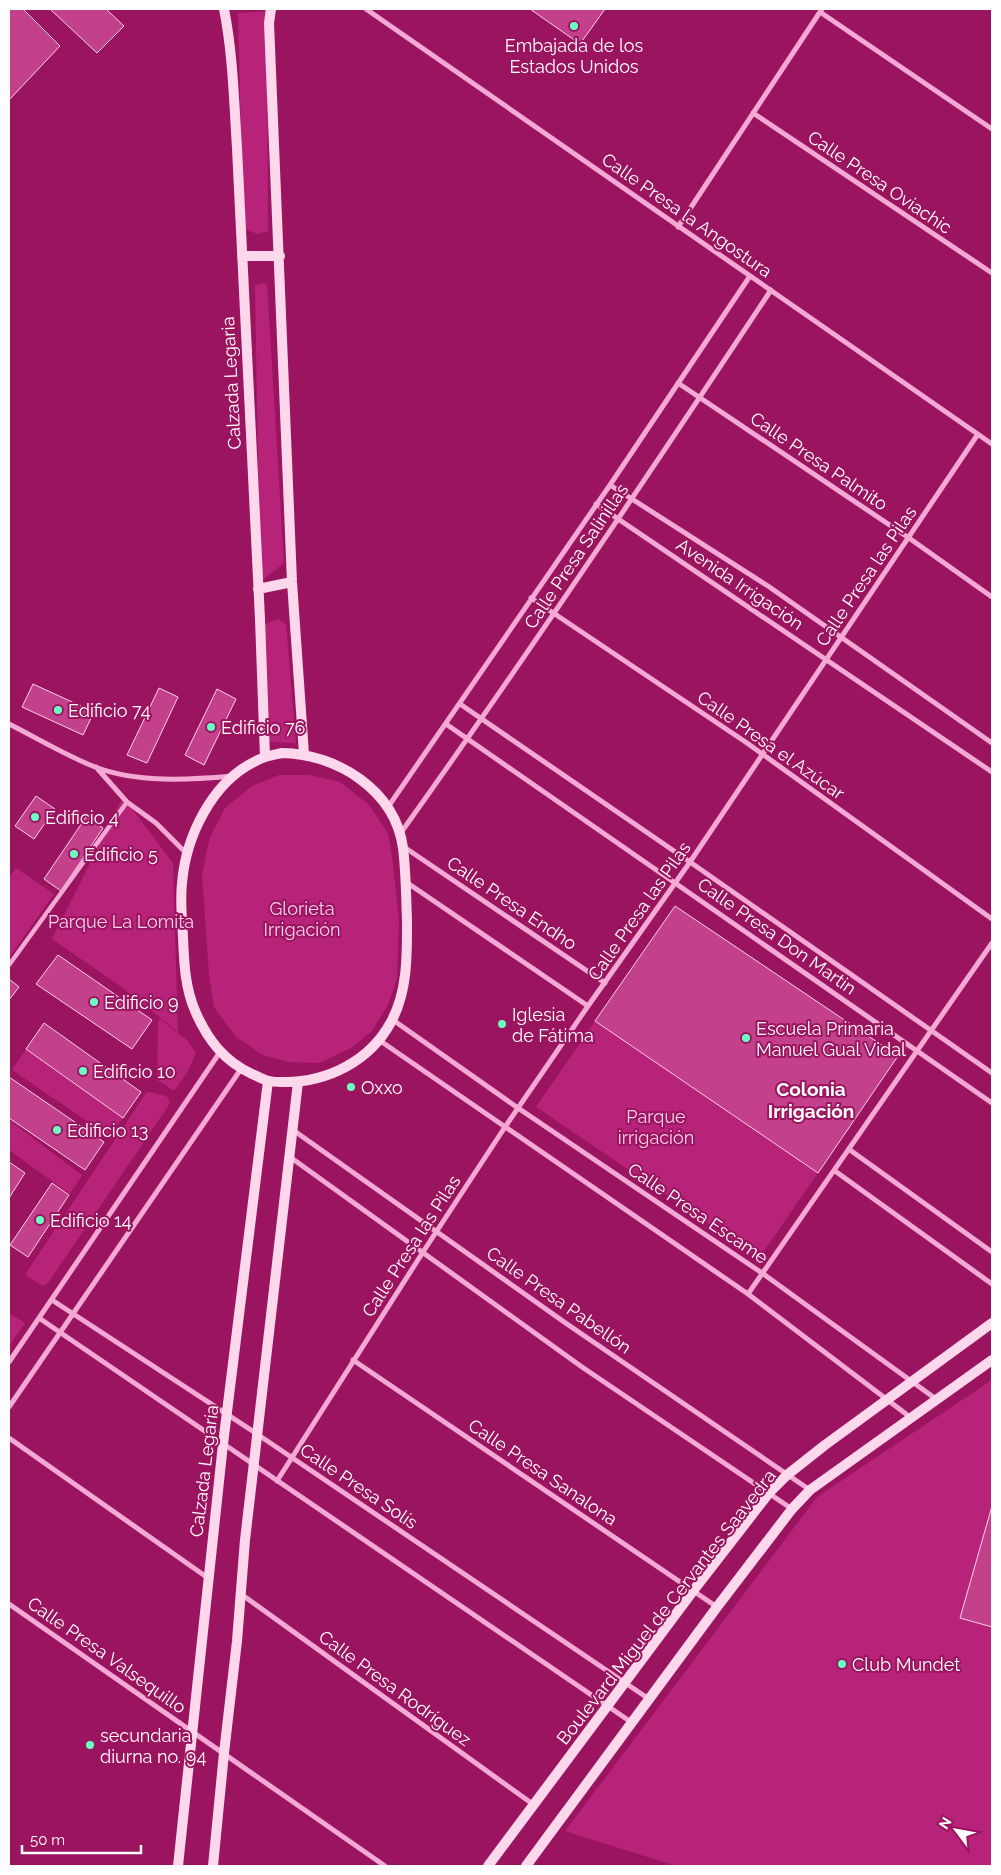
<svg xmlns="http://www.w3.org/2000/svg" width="1001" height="1875" font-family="Raleway,sans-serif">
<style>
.green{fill:#b72378}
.building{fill:#c3418b;stroke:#fdd1ea}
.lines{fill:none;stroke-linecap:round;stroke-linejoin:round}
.pedestrian{stroke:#f3a9d3;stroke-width:4.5}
.minor{stroke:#f3a9d3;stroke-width:5}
.secondary{stroke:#fdd8ec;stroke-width:10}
.poi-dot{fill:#6bffc2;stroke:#9b145f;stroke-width:2}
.labels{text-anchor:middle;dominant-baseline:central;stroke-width:4;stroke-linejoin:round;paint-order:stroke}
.poi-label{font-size:18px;fill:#fff;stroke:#9b145f;text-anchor:start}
.street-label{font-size:18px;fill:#fff;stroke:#9b145f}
.park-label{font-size:18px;fill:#fdd1ea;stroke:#9b145f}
.neighbourhood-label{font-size:19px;font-weight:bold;fill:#fff;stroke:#9b145f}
</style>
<rect width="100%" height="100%" fill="#9b145f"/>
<path class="green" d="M 267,11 L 268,231 L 258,234 L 243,229 L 238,13 Z
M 267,283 L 284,563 L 260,582 L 255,285 Z
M 278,619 L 286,624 L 296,743 L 268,742 L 263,625 Z
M 279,775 L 309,775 L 340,782 L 369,805 L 388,833 L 392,856 L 399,920 L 397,978 L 388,1005 L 372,1031 L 351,1048 L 319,1063 L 288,1062 L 263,1055 L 236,1037 L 214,1007 L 209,975 L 202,874 L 210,837 L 225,808 L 252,786 Z
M 123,797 L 173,863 L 178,1032 L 123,988 L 52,939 Z
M 16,868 L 54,894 L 9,958 L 9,878 Z
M 160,1019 L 187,1040 L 196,1053 L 188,1071 L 174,1091 L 157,1080 L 158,1023 Z
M 595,1021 L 818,1173 L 759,1258 L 536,1107 Z
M 26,1049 L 123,1118 L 109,1136 L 12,1070 Z
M 150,1092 L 166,1096 L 169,1099 L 169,1105 L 48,1283 L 43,1286 L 27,1276 L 26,1273 L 146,1093 Z
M 9,1120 L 82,1175 L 70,1194 L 9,1150 Z
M 9,1313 L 25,1323 L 9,1346 Z
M 992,1380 L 992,1866 L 676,1866 L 565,1831 L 817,1497 Z"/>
<path class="building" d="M 9,9 L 23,9 L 60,46 L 9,100 Z
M 50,9 L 106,9 L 124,26 L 97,53 Z
M 530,9 L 605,9 L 580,44 Z
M 33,684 L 94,712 L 83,735 L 22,707 Z
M 159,688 L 178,697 L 147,763 L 127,755 Z
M 217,689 L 236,699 L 204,765 L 185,755 Z
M 36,796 L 55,809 L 34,839 L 15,826 Z
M 86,817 L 103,828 L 61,891 L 44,879 Z
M 675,906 L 898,1056 L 818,1173 L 595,1021 Z
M 58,955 L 152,1020 L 132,1049 L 36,984 Z
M 9,979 L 19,987 L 9,1000 Z
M 44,1023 L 141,1092 L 123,1118 L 26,1049 Z
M 9,1077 L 104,1142 L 85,1170 L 9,1118 Z
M 9,1162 L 25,1173 L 9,1198 Z
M 52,1183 L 69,1195 L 28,1257 L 10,1245 Z
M 992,1506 L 992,1627 L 960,1618 Z"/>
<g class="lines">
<path class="pedestrian" d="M 9,965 L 127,802"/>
<path class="minor" d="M 366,9 L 992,444
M 820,12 L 992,129
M 753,113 L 992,273
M 678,227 L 822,9
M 678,383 L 909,538 L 992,597
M 610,485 L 768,586 L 992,743
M 596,504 L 992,772
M 531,598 L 747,743 L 992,919
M 460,704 L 690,862 L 992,1073
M 9,724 C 37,738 65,755 95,767 C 136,783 189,780 232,776
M 446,724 L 992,1103
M 96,767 L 127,802 L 156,823 L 187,854
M 388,807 L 610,485 L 750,276
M 400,834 C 527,656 650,473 771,290
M 404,847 L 605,983
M 406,882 L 588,1006
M 393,1020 L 518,1108 L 762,1273 L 936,1399
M 379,1040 L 748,1294 L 910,1417
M 293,1130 L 567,1324 L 810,1490
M 850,1150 L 992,1252
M 290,1157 L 582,1367 L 792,1509
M 835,1171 L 992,1284
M 748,1294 L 992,943
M 52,1300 L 257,1434 L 649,1699
M 39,1318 L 631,1722
M 353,1360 L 717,1607
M 9,1362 L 220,1052
M 9,1407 L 241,1069
M 9,1438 L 208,1578
M 277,1481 L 423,1252 L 505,1127 L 588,1006 L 690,862 L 978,434
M 241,1594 L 534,1805
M 9,1604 L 385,1866"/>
<path class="secondary" d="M 224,9 C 233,54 234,102 237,148 L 260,619 L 265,757
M 271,9 L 269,23 L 292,582 L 304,754
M 242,256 L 280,256
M 258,589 L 292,582
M 282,753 C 337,754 395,790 403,848 C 406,871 406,896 407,920 C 407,954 408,991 391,1022 C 370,1061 327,1083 282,1082 C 278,1082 273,1082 269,1081 C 263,1080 258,1076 252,1074 C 224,1061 208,1040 196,1013 C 185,989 184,963 183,937 C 182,919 180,901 182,883 C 186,836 212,782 256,761 C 264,756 273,755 282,753 Z
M 178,1866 L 223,1444 L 268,1081
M 213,1866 L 224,1753 L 237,1641 L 245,1540 L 298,1082
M 488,1866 L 693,1591 L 769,1493 L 787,1475 L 825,1445 L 992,1323
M 526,1866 L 717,1607 L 792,1509 L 810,1490 L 992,1360"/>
</g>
<g class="poi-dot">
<circle cx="574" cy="26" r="5"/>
<circle cx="58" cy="710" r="5"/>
<circle cx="211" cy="727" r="5"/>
<circle cx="35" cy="817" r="5"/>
<circle cx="74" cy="854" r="5"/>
<circle cx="94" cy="1002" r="5"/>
<circle cx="502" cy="1024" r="5"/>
<circle cx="746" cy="1038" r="5"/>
<circle cx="83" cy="1071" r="5"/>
<circle cx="351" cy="1087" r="5"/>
<circle cx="57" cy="1130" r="5"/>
<circle cx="40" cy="1220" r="5"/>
<circle cx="842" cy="1664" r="5"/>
<circle cx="90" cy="1745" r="5"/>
</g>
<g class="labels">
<g class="poi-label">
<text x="574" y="45" text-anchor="middle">Embajada de los<tspan x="574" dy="21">Estados Unidos</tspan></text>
<text x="68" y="710">Edificio 74</text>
<text x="221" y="727">Edificio 76</text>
<text x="45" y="817">Edificio 4</text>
<text x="84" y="854">Edificio 5</text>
<text x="104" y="1002">Edificio 9</text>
<text x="512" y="1014">Iglesia<tspan x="512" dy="21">de Fátima</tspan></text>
<text x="756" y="1028">Escuela Primaria<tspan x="756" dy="21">Manuel Gual Vidal</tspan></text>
<text x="93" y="1071">Edificio 10</text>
<text x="361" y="1087">Oxxo</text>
<text x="67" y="1130">Edificio 13</text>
<text x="50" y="1220">Edificio 14</text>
<text x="852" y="1664">Club Mundet</text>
<text x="100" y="1735">secundaria<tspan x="100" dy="21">diurna no. 94</tspan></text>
</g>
<g class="street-label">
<text transform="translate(880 182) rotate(34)">Calle Presa Oviachic</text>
<text transform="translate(687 215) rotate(35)">Calle Presa la Angostura</text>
<text transform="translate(231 383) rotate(-93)">Calzada Legaria</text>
<text transform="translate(819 461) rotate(34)">Calle Presa Palmito</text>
<text transform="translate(576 556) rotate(-56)">Calle Presa Salinillas</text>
<text transform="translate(866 576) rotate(-56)">Calle Presa las Pilas</text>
<text transform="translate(740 584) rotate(34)">Avenida Irrigación</text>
<text transform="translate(771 745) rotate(35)">Calle Presa el Azúcar</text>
<text transform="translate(512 903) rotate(34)">Calle Presa Endho</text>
<text transform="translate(639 911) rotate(-55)">Calle Presa las Pilas</text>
<text transform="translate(777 936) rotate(35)">Calle Presa Don Martin</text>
<text transform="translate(698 1213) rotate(34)">Calle Presa Escame</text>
<text transform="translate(411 1246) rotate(-57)">Calle Presa las Pilas</text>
<text transform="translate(559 1300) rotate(35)">Calle Presa Pabellón</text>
<text transform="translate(204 1471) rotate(-83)">Calzada Legaria</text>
<text transform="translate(543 1472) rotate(34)">Calle Presa Sanalona</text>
<text transform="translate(359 1486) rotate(34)">Calle Presa Solís</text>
<text transform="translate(666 1607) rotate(-52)">Boulevard Miguel de Cervantes Saavedra</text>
<text transform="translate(107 1655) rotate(35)">Calle Presa Valsequillo</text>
<text transform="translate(395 1688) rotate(36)">Calle Presa Rodríguez</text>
</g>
<g class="park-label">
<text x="302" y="908">Glorieta<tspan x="302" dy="21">Irrigación</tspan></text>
<text x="121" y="921">Parque La Lomita</text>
<text x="656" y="1116">Parque<tspan x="656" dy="21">irrigación</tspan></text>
</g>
<g class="neighbourhood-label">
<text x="811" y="1089">Colonia<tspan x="811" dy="22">Irrigación</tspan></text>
</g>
</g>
<rect width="1001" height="1875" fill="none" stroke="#ffffff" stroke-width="20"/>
<g transform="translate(956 1830) rotate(302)" stroke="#9b145f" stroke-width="4" paint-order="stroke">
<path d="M0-4L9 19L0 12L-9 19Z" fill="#ffffff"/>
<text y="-8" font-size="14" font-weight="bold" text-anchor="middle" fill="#ffffff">N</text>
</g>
<path d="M22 1845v8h119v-8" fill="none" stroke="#ffffff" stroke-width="2.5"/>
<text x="30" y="1845" font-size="15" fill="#ffffff" stroke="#9b145f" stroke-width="4" paint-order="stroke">50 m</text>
</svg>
